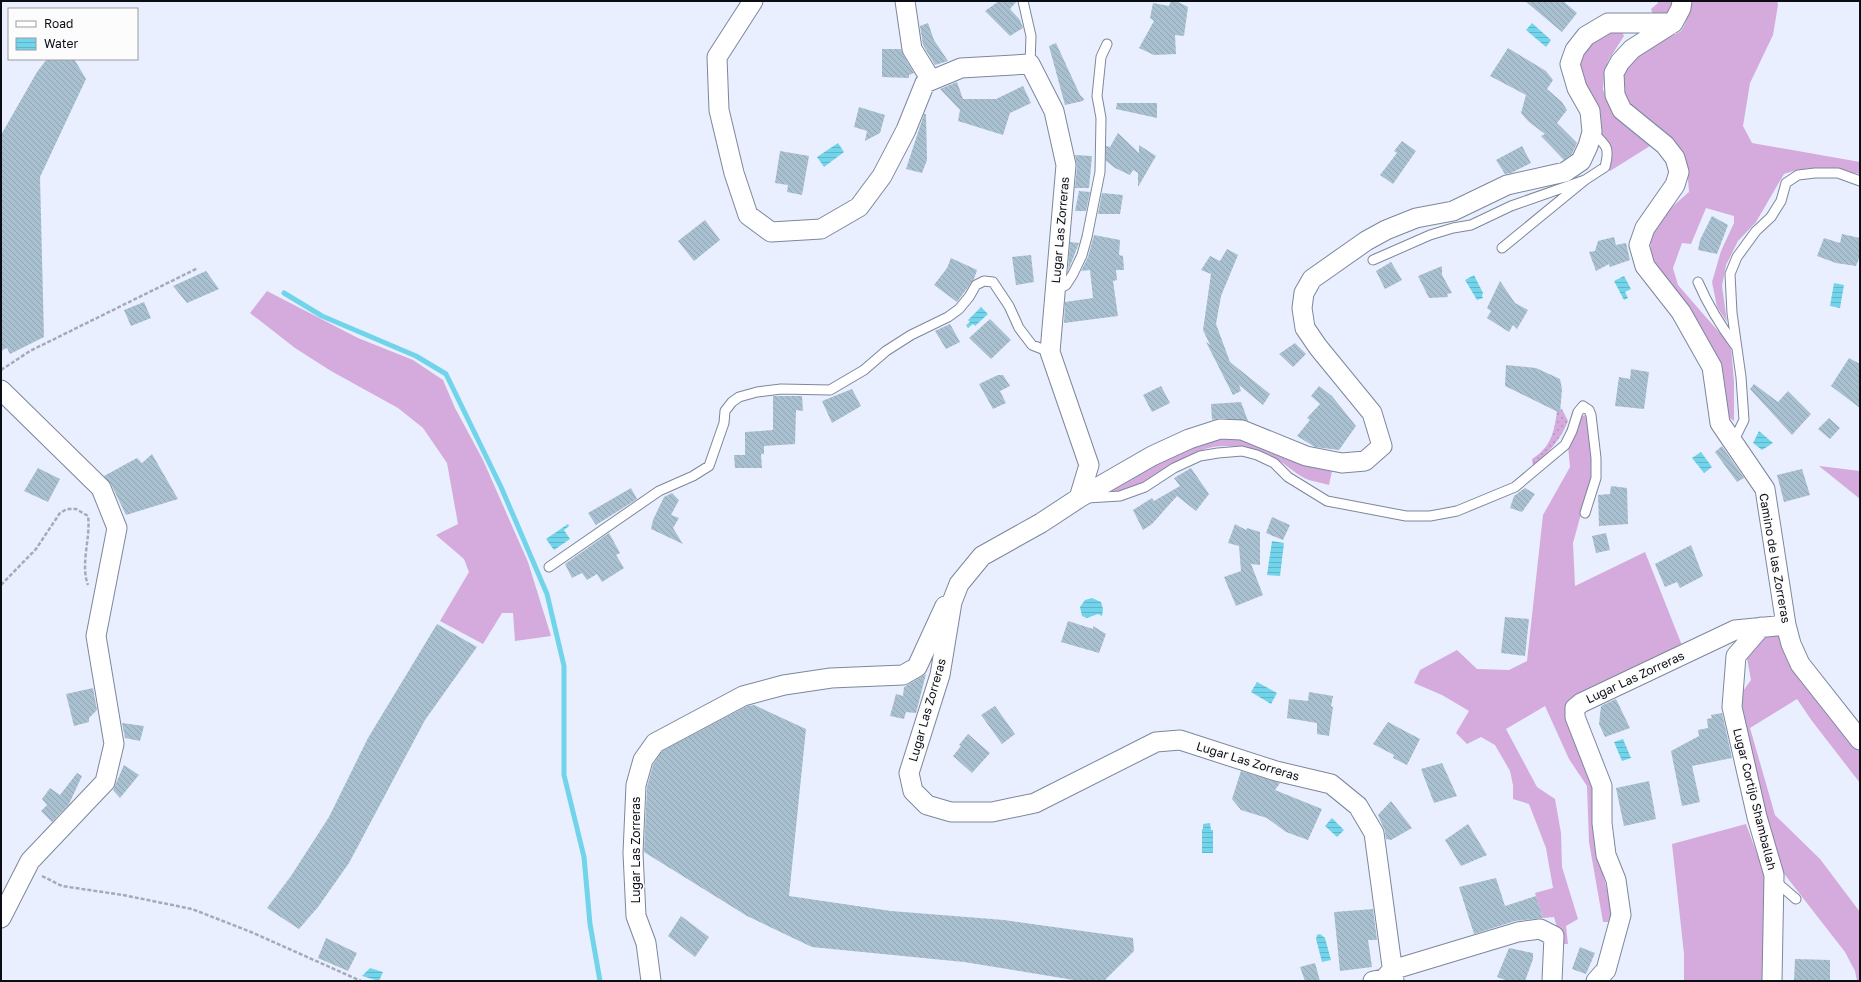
<svg xmlns="http://www.w3.org/2000/svg" width="1861" height="982" font-family="'Golos Text',sans-serif">
<style>
.grass{fill:#d4abdc}
.garden{fill:url(#garden-dots)}
.water{fill:url(#water-rules)}
.lines{fill:none;stroke-linecap:round;stroke-linejoin:round}
.stream{stroke:#71d4ea;stroke-width:5}
.building{fill:url(#building-back-hatch)}
.lane-casing{stroke:#7d879c;stroke-width:11}
.street-casing{stroke:#7d879c;stroke-width:21}
.path{stroke:#a5aab7;stroke-width:2.5;stroke-dasharray:4 2;stroke-linecap:butt}
.lane{stroke:#fff;stroke-width:9}
.street{stroke:#fff;stroke-width:19}
.labels{text-anchor:middle;dominant-baseline:central;stroke-width:3.5;stroke-linejoin:round;paint-order:stroke}
.street-label{font-size:12px;fill:#0a0d14;stroke:#fcfcfc}
</style>
<defs>
<pattern id="garden-dots" width="8" height="8" patternUnits="userSpaceOnUse"><rect width="8" height="8" fill="#d4abdc"/><path d="M2 2h.1M6 6h.1" fill="none" stroke="#b592bc" stroke-width="1.8" stroke-linecap="round"/></pattern>
<pattern id="water-rules" width="6" height="5" patternUnits="userSpaceOnUse"><rect width="6" height="5" fill="#71d4ea"/><path d="M0 2.5h6" fill="none" stroke="#60b5c8"/></pattern>
<pattern id="building-back-hatch" width="6" height="6" patternUnits="userSpaceOnUse"><rect width="6" height="6" fill="#a9c0d1"/><path d="M-1 5l2 2M0 0l6 6M5-1l2 2" fill="none" stroke="#90a4b3"/></pattern>
</defs>
<rect width="100%" height="100%" fill="#e9effe"/>
<path class="grass" d="M 1657,1 L 1673,1 L 1672,10 L 1663,18 L 1654,19 L 1651,9 L 1658,3 Z
M 1690,1 L 1777,1 L 1778,5 L 1773,35 L 1750,83 L 1743,126 L 1752,143 L 1860,162 L 1860,174 C 1831,169 1813,164 1784,174 L 1756,222 L 1738,241 L 1726,265 L 1722,286 L 1727,322 L 1717,307 L 1712,282 L 1721,251 L 1734,223 L 1734,216 L 1706,208 L 1691,244 L 1682,243 L 1673,268 L 1678,285 L 1731,346 L 1734,382 L 1734,421 L 1727,416 L 1654,266 C 1653,257 1649,247 1651,238 C 1654,223 1677,202 1689,192 L 1687,167 L 1624,97 C 1617,65 1639,51 1664,39 C 1669,37 1677,34 1681,31 C 1687,23 1689,10 1690,1 Z
M 1621,30 L 1624,36 L 1608,61 L 1604,77 L 1603,90 L 1621,118 L 1650,146 L 1610,171 L 1608,169 L 1600,133 L 1581,84 L 1579,56 L 1604,32 Z
M 267,291 L 358,338 L 413,360 L 443,380 L 455,408 L 483,460 L 528,562 L 551,636 L 515,641 L 513,613 L 502,613 L 483,644 L 440,621 L 469,572 L 464,559 L 436,535 L 458,524 L 447,463 L 423,428 L 398,408 L 331,371 L 295,348 L 250,313 Z
M 1585,415 C 1591,428 1592,463 1591,478 L 1573,543 L 1575,586 L 1645,552 L 1683,648 L 1578,695 L 1565,707 L 1592,785 L 1600,863 L 1614,916 L 1612,922 L 1603,922 L 1589,842 L 1587,786 L 1569,759 L 1545,706 L 1506,729 L 1537,787 L 1555,799 L 1561,833 L 1562,867 L 1578,919 L 1566,926 L 1568,944 L 1562,944 L 1554,917 L 1543,918 L 1535,893 L 1553,888 L 1546,848 L 1529,804 L 1513,799 L 1513,785 L 1510,771 L 1495,745 L 1481,737 L 1467,744 L 1456,733 L 1469,711 L 1442,695 L 1414,683 L 1420,670 L 1457,650 L 1477,669 L 1509,670 L 1527,661 L 1543,515 L 1570,467 L 1568,446 L 1579,428 L 1579,422 L 1581,417 Z
M 1215,436 L 1231,436 L 1333,466 L 1329,485 C 1323,483 1315,482 1309,480 C 1298,476 1288,466 1278,460 C 1260,448 1225,442 1205,449 C 1194,453 1182,460 1172,465 C 1157,474 1127,500 1109,490 L 1110,486 Z
M 1819,466 L 1860,471 L 1860,499 Z
M 1779,633 L 1799,674 L 1860,752 L 1860,783 L 1812,721 L 1797,699 L 1750,728 L 1775,815 L 1820,859 L 1860,912 L 1860,981 L 1857,981 L 1855,971 L 1845,952 L 1782,871 L 1769,835 L 1738,698 L 1751,680 L 1746,653 L 1768,634 Z
M 1746,824 L 1766,878 L 1766,981 L 1684,981 L 1684,954 L 1672,844 Z"/>
<path class="garden" d="M 1562,409 L 1568,421 C 1560,441 1549,452 1533,466 L 1532,459 C 1551,447 1554,433 1557,411 Z"/>
<path class="water" d="M 1532,23 L 1551,40 L 1546,47 L 1526,30 Z
M 838,143 L 844,152 L 824,167 L 817,157 Z
M 1474,275 L 1483,293 L 1482,296 L 1483,298 L 1477,300 L 1465,280 Z
M 1624,276 L 1631,289 L 1625,292 L 1628,298 L 1624,300 L 1614,281 Z
M 1834,283 L 1844,285 L 1840,308 L 1830,306 Z
M 981,307 L 988,314 L 975,326 L 973,324 L 968,328 L 966,325 L 970,322 L 968,320 Z
M 1759,431 L 1773,443 L 1762,450 L 1753,443 Z
M 1701,452 L 1712,467 L 1704,473 L 1692,458 Z
M 568,524 L 569,526 L 564,530 L 570,539 L 554,550 L 546,539 Z
M 1272,541 L 1284,543 L 1280,576 L 1267,575 Z
M 1092,598 L 1101,602 L 1103,609 L 1102,616 L 1098,614 L 1087,618 L 1082,616 L 1080,607 L 1085,600 Z
M 1257,682 L 1277,693 L 1271,704 L 1251,692 Z
M 1623,739 L 1631,758 L 1622,761 L 1614,742 Z
M 1332,818 L 1344,830 L 1337,837 L 1325,826 Z
M 1210,823 L 1211,830 L 1213,830 L 1213,853 L 1202,853 L 1202,829 L 1203,829 L 1203,824 Z
M 1320,934 L 1325,938 L 1331,960 L 1322,962 L 1316,939 L 1317,935 Z
M 370,968 L 383,972 L 379,981 L 362,976 Z"/>
<g class="lines">
<path class="stream" d="M 284,293 L 322,316 L 416,356 L 446,374 L 501,487 L 547,594 L 564,666 L 564,775 L 584,857 L 590,924 L 600,981"/>
</g>
<path class="building" d="M 999,1 L 1017,1 L 1010,9 L 1020,20 L 1023,28 L 1010,36 L 985,11 Z
M 1171,1 L 1176,1 L 1188,7 L 1184,36 L 1175,35 L 1176,54 L 1154,55 L 1139,48 L 1154,21 L 1150,18 L 1153,3 L 1169,6 Z
M 1525,1 L 1563,1 L 1577,13 L 1562,32 Z
M 928,23 L 934,40 L 948,61 L 935,65 L 923,45 L 920,26 Z
M 1056,43 L 1080,95 L 1084,99 L 1083,101 L 1065,105 L 1049,46 Z
M 1508,48 L 1546,71 L 1553,80 L 1547,89 L 1562,102 L 1567,110 L 1557,123 L 1577,143 L 1572,154 L 1564,160 L 1541,136 L 1545,134 L 1529,122 L 1521,113 L 1526,95 L 1490,76 Z
M 882,49 L 901,49 L 903,55 L 914,73 L 909,75 L 909,78 L 882,77 Z
M 47,59 L 74,59 L 86,79 L 40,177 L 44,337 L 10,354 L 7,348 L 1,351 L 1,135 L 37,72 Z
M 957,82 L 963,99 L 996,99 L 1023,86 L 1031,103 L 1010,113 L 1003,135 L 958,121 L 960,110 L 940,89 Z
M 1117,103 L 1157,103 L 1157,118 L 1116,109 Z
M 859,107 L 885,115 L 880,133 L 865,141 L 867,131 L 854,127 Z
M 924,114 L 926,114 L 927,160 L 922,173 L 906,169 Z
M 1118,133 L 1139,153 L 1139,145 L 1156,156 L 1138,187 L 1138,173 L 1133,170 L 1130,175 L 1115,168 L 1106,161 L 1106,146 L 1110,147 Z
M 1402,141 L 1416,151 L 1393,184 L 1380,175 L 1397,153 L 1394,151 Z
M 1522,146 L 1531,163 L 1511,173 L 1505,174 L 1496,160 Z
M 780,151 L 809,156 L 802,195 L 787,192 L 788,185 L 775,183 Z
M 1075,155 L 1092,156 L 1089,188 L 1075,188 L 1077,166 Z
M 1079,191 L 1090,192 L 1086,211 L 1075,211 Z
M 1102,193 L 1123,195 L 1120,214 L 1098,214 Z
M 1712,216 L 1728,225 L 1717,254 L 1698,250 L 1700,240 Z
M 705,220 L 720,240 L 694,261 L 678,241 Z
M 1842,234 L 1860,238 L 1860,256 L 1856,266 L 1836,263 L 1817,256 L 1824,238 L 1840,243 Z
M 1094,235 L 1120,240 L 1119,255 L 1123,256 L 1124,270 L 1116,270 L 1117,280 L 1113,281 L 1118,316 L 1064,323 L 1065,302 L 1093,298 L 1090,270 L 1081,271 L 1088,257 Z
M 1614,237 L 1616,245 L 1626,243 L 1630,260 L 1610,267 L 1609,264 L 1596,271 L 1589,252 L 1595,251 L 1598,241 Z
M 1070,242 L 1079,243 L 1068,271 Z
M 1227,249 L 1238,255 L 1221,296 L 1216,324 L 1230,362 L 1270,394 L 1263,405 L 1239,385 L 1241,391 L 1233,395 L 1206,342 L 1210,345 L 1203,330 L 1211,274 L 1201,270 L 1210,256 L 1220,261 Z
M 1031,255 L 1034,282 L 1016,285 L 1012,257 Z
M 951,258 L 977,270 L 974,279 L 957,302 L 934,285 L 947,268 Z
M 1391,262 L 1402,280 L 1385,289 L 1376,271 Z
M 1442,266 L 1442,275 L 1452,293 L 1447,294 L 1448,297 L 1429,298 L 1418,276 Z
M 206,271 L 219,289 L 187,303 L 173,286 Z
M 1500,281 L 1515,303 L 1528,310 L 1517,329 L 1513,325 L 1509,332 L 1487,318 L 1491,311 L 1487,308 Z
M 144,302 L 151,318 L 131,326 L 124,310 Z
M 990,319 L 1011,340 L 991,359 L 969,338 Z
M 950,324 L 960,342 L 946,349 L 935,331 Z
M 1295,343 L 1306,354 L 1293,367 L 1279,354 Z
M 1849,358 L 1860,364 L 1860,408 L 1831,386 Z
M 1506,365 L 1536,368 L 1560,379 L 1562,389 L 1560,413 L 1505,386 Z
M 1631,369 L 1649,372 L 1644,409 L 1615,406 L 1619,377 L 1630,379 Z
M 998,375 L 1003,375 L 1010,386 L 1000,391 L 1006,403 L 993,409 L 979,384 Z
M 1754,384 L 1778,402 L 1788,391 L 1811,414 L 1792,435 L 1750,389 Z
M 1161,386 L 1170,403 L 1152,412 L 1143,395 Z
M 1319,386 L 1332,396 L 1356,426 L 1339,450 L 1315,447 L 1297,436 L 1310,420 L 1307,418 L 1320,404 L 1311,396 Z
M 852,389 L 861,406 L 832,423 L 822,401 Z
M 773,396 L 802,396 L 803,411 L 796,410 L 795,444 L 764,446 L 764,454 L 761,454 L 762,468 L 735,468 L 734,455 L 745,455 L 745,432 L 773,430 Z
M 1241,402 L 1248,421 L 1220,418 L 1212,420 L 1211,404 Z
M 1829,418 L 1840,428 L 1830,439 L 1818,429 Z
M 1722,446 L 1744,478 L 1737,482 L 1715,452 Z
M 152,454 L 178,499 L 126,515 L 111,484 L 104,476 L 137,458 L 142,463 Z
M 38,468 L 60,479 L 48,502 L 24,491 Z
M 1191,468 L 1209,494 L 1196,511 L 1177,496 L 1152,524 L 1143,530 L 1133,510 L 1152,498 L 1154,501 L 1180,486 L 1174,478 Z
M 1802,469 L 1810,495 L 1784,502 L 1777,475 Z
M 1611,486 L 1627,488 L 1628,524 L 1599,526 L 1598,495 L 1610,494 Z
M 631,488 L 637,499 L 596,525 L 588,513 Z
M 1525,488 L 1535,494 L 1522,512 L 1510,508 L 1514,496 Z
M 672,493 L 679,500 L 671,515 L 679,518 L 673,528 L 683,544 L 651,529 L 653,520 L 664,497 Z
M 1272,517 L 1290,525 L 1283,540 L 1266,533 Z
M 1235,524 L 1246,530 L 1247,528 L 1260,532 L 1260,565 L 1251,564 L 1263,595 L 1236,606 L 1224,577 L 1241,571 L 1239,546 L 1228,543 Z
M 609,533 L 620,553 L 616,555 L 624,568 L 602,582 L 597,574 L 587,580 L 582,573 L 572,578 L 565,564 Z
M 1606,533 L 1610,550 L 1596,553 L 1592,536 Z
M 1691,545 L 1703,576 L 1680,588 L 1677,582 L 1665,587 L 1655,564 Z
M 1505,617 L 1529,619 L 1525,656 L 1501,653 Z
M 1068,621 L 1093,629 L 1093,626 L 1106,634 L 1099,653 L 1061,642 Z
M 437,624 L 477,647 L 425,720 L 349,863 L 318,907 L 299,929 L 267,908 L 291,876 L 329,817 L 368,738 Z
M 926,674 L 916,713 L 906,712 L 904,719 L 890,716 L 896,694 L 903,696 L 904,687 Z
M 93,688 L 97,710 L 89,718 L 89,722 L 74,726 L 66,694 Z
M 1309,692 L 1333,696 L 1331,706 L 1333,707 L 1329,736 L 1317,734 L 1317,723 L 1287,718 L 1289,699 L 1308,701 Z
M 1616,699 L 1630,728 L 1605,737 L 1599,724 L 1601,706 Z
M 754,705 L 806,729 L 789,896 L 891,911 L 1004,920 L 1133,938 L 1134,951 L 1104,981 L 1080,981 L 964,962 L 812,947 L 747,916 L 644,852 L 647,787 L 653,765 L 662,751 L 747,706 Z
M 995,706 L 1015,734 L 1002,744 L 981,715 Z
M 1722,713 L 1732,758 L 1692,766 L 1700,802 L 1682,806 L 1671,751 L 1699,736 L 1698,730 L 1708,728 L 1707,719 L 1712,718 L 1711,715 Z
M 1388,722 L 1420,739 L 1407,765 L 1393,758 L 1394,755 L 1373,744 Z
M 122,723 L 144,726 L 140,741 L 125,738 Z
M 968,734 L 990,753 L 972,773 L 953,756 L 961,746 L 959,745 Z
M 1442,763 L 1457,796 L 1434,803 L 1421,769 Z
M 124,765 L 139,775 L 120,798 L 113,790 Z
M 1241,771 L 1280,783 L 1275,790 L 1322,809 L 1308,840 L 1286,832 L 1267,818 L 1241,810 L 1232,799 Z
M 77,773 L 82,776 L 69,804 L 52,822 L 41,811 L 47,805 L 42,799 L 50,788 L 60,795 Z
M 1649,781 L 1656,819 L 1624,826 L 1616,788 Z
M 1391,801 L 1412,828 L 1391,840 L 1386,839 L 1385,831 L 1378,815 Z
M 1468,824 L 1487,855 L 1461,866 L 1445,840 Z
M 1496,878 L 1505,906 L 1536,896 L 1543,918 L 1515,921 L 1474,934 L 1459,887 Z
M 1373,909 L 1377,940 L 1368,940 L 1372,967 L 1340,971 L 1334,912 Z
M 681,916 L 709,937 L 695,957 L 668,936 Z
M 326,938 L 357,953 L 348,971 L 318,958 Z
M 1580,947 L 1595,953 L 1586,974 L 1572,969 Z
M 1509,948 L 1533,953 L 1533,959 L 1525,981 L 1508,981 L 1497,977 Z
M 1795,959 L 1830,960 L 1830,981 L 1794,981 Z
M 1315,963 L 1320,981 L 1305,981 L 1300,967 Z"/>
<g class="lines">
<g class="lane-casing">
<path id="lane" d="M 1023,1 L 1031,36 L 1030,64
M 1502,248 L 1585,180 L 1605,167 C 1610,147 1607,146 1592,132
M 1373,260 L 1430,235 L 1453,228 L 1471,225 L 1511,206 L 1585,180
M 1698,282 C 1708,305 1720,325 1735,345
M 1055,291 L 1066,285 L 1073,274 L 1082,255 L 1087,237 L 1100,172 L 1101,118 L 1097,96 L 1101,57 L 1107,44
M 1733,442 L 1744,420 L 1741,377 L 1732,313 L 1730,274 L 1737,257 L 1756,231 L 1771,217 L 1781,201 L 1786,183 L 1798,175 L 1815,173 L 1838,173 L 1860,181
M 1087,498 L 1120,496 L 1145,487 L 1174,468 L 1200,456 L 1218,453 L 1242,451 L 1257,455 L 1274,463 L 1288,477 L 1327,501 L 1406,516 L 1430,516 L 1457,511 L 1515,487 L 1565,445 L 1572,431 L 1578,412 L 1583,406 L 1589,410 L 1591,415 L 1596,458 L 1596,478 L 1585,513
M 549,567 L 659,491 L 693,476 L 709,466 L 724,423 L 725,411 L 732,402 L 739,397 L 757,392 L 781,389 L 830,390 L 864,370 L 886,351 L 911,335 L 948,317 L 959,309 L 969,297 L 976,285 L 984,281 L 993,282 L 1009,306 L 1019,328 L 1032,345 L 1050,352
M 1774,880 L 1796,899"/>
</g>
<g class="street-casing">
<path id="street" d="M 753,1 L 717,57 L 719,110 L 734,173 L 748,215 L 771,232 L 821,229 L 859,207 L 882,176 L 906,130 L 925,83 L 961,68 L 1030,64 L 1054,111 L 1066,165 L 1050,352 L 1089,465 L 1079,498
M 905,1 L 912,49 L 931,80
M 1682,1 L 1681,8 L 1673,23 L 1632,49 L 1620,62 L 1614,73 L 1615,95 L 1622,110 L 1665,145 L 1675,158 L 1679,172 L 1675,185 L 1645,228 L 1639,245 L 1645,266 L 1681,312 L 1712,367 L 1720,423 L 1765,489 L 1786,625 L 1791,644 L 1800,664 L 1860,740
M 1,390 L 101,488 L 117,528 L 96,636 L 114,744 L 105,782 L 30,861 L 1,918
M 1761,627 L 1736,656 L 1732,707 L 1757,817 L 1774,875 L 1772,981
M 1392,970 L 1518,932 L 1540,929 L 1554,936 L 1552,981
M 651,981 L 646,943 L 636,916 L 633,853 L 636,785 L 643,760 L 655,743 L 743,696 L 784,685 L 831,678 L 903,675 L 917,667 L 945,606
M 1373,981 L 1384,979 L 1392,970
M 1394,981 L 1374,833 L 1358,806 L 1331,784 L 1276,771 L 1180,740 L 1156,742 L 1035,803 L 992,812 L 951,812 L 927,805 L 913,791 L 909,773 L 940,675 L 952,602 L 959,584 L 982,556 L 1041,523 L 1079,498 L 1152,456 L 1189,439 L 1220,429 L 1242,430 L 1306,456 L 1342,463 L 1365,461 L 1382,446 L 1372,413 L 1318,347 L 1305,328 L 1302,308 L 1304,293 L 1312,279 L 1366,241 L 1386,230 L 1416,218 L 1453,211 L 1507,185 L 1565,172 L 1581,161 L 1588,146 L 1592,132 L 1590,111 L 1577,88 L 1570,64 L 1575,50 L 1586,36 L 1608,23 L 1673,23
M 1596,981 L 1606,970 L 1621,915 L 1616,880 L 1606,855 L 1602,823 L 1602,786 L 1575,717 L 1575,708 L 1581,703 L 1735,630 L 1786,625"/>
</g>
<path class="path" d="M 1,370 L 30,351 L 198,268
M 1,585 L 36,549 L 60,513 L 67,509 L 76,509 L 88,516 C 91,538 80,564 88,585
M 42,876 L 62,886 L 123,895 L 192,909 L 251,932 L 361,981"/>
<use href="#lane" class="lane"/>
<use href="#street" class="street"/>
</g>
<g class="labels">
<g class="street-label">
<text transform="translate(1060 230) rotate(-85)">Lugar Las Zorreras</text>
<text transform="translate(1775 558) rotate(80)">Camino de las Zorreras</text>
<text transform="translate(1635 677) rotate(-25)">Lugar Las Zorreras</text>
<text transform="translate(927 710) rotate(-74)">Lugar Las Zorreras</text>
<text transform="translate(1248 761) rotate(17)">Lugar Las Zorreras</text>
<text transform="translate(1755 799) rotate(76)">Lugar Cortijo Shamballah</text>
<text transform="translate(635 850) rotate(-90)">Lugar Las Zorreras</text>
</g>
</g>
<rect width="1861" height="982" fill="none" stroke="#0a0d14" stroke-width="4"/>
<rect x="8" y="8" width="130" height="52" fill="#fcfcfc" stroke="#9b9c9f"/>
<rect x="16" y="21" width="20" height="6" fill="#ffffff" stroke="#9b9c9f"/>
<text x="44" y="28" font-size="12" fill="#0a0d14">Road</text>
<rect x="16" y="38" width="20" height="12" fill="url(#water-rules)" stroke="#9b9c9f"/>
<text x="44" y="48" font-size="12" fill="#0a0d14">Water</text>
</svg>
